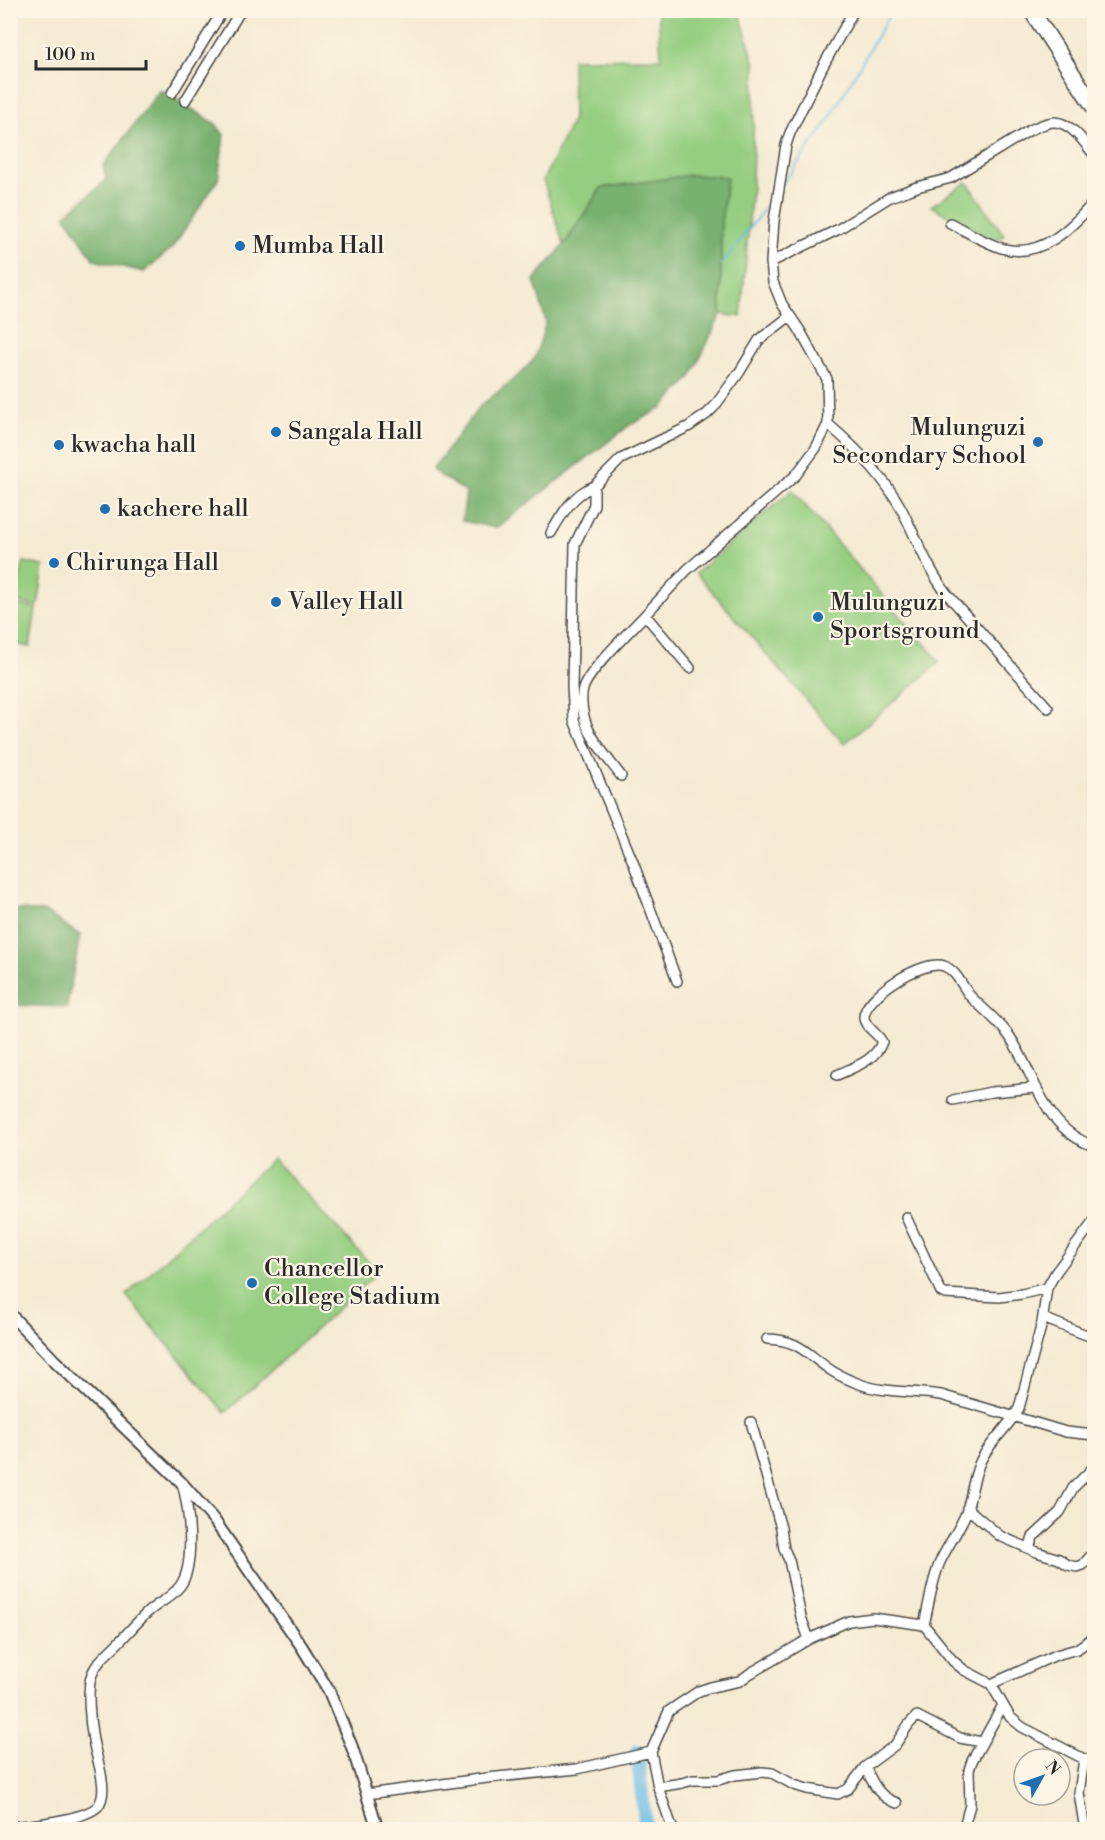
<svg xmlns="http://www.w3.org/2000/svg" width="1105" height="1840" font-family="'Libre Bodoni',serif">
<style>
.green{fill:#95ce81;stroke:#607c56;stroke-width:1.5}
.forest{fill:#78b16f;stroke:#526e4d;stroke-width:1.5}
.lines{fill:none;stroke-linecap:round;stroke-linejoin:round}
.stream{stroke:#66bce3;stroke-width:2}
.river{stroke:#66bce3;stroke-width:14}
.minor-casing{stroke:#494844;stroke-width:12}
.tertiary-casing{stroke:#494844;stroke-width:14}
.trunk-casing{stroke:#494844;stroke-width:18}
.minor{stroke:#fff;stroke-width:9}
.tertiary{stroke:#fff;stroke-width:10}
.trunk{stroke:#fff;stroke-width:15}
.poi-dot{fill:#1f6fb2;stroke:#fcf5e5;stroke-width:2}
.labels{text-anchor:middle;dominant-baseline:central;stroke-width:4.5;stroke-linejoin:round;paint-order:stroke}
.poi-label{font-size:24px;fill:#2b2b2b;stroke:#fcf5e5;text-anchor:start}
</style>
<rect width="100%" height="100%" fill="#fcf5e5"/>
<filter id="ink" filterUnits="userSpaceOnUse"><feTurbulence type="fractalNoise" baseFrequency=".0167" numOctaves="2"/><feDisplacementMap in="SourceGraphic" scale="12" xChannelSelector="R" yChannelSelector="G"/><feConvolveMatrix kernelMatrix="1 2 1 2 8 2 1 2 1" color-interpolation-filters="sRGB"/></filter>
<filter id="wash" filterUnits="userSpaceOnUse"><feTurbulence type="fractalNoise" baseFrequency=".008" numOctaves="4" result="noise"/><feDisplacementMap in="SourceGraphic" scale="24" xChannelSelector="R" yChannelSelector="G"/><feGaussianBlur stdDeviation="1.35" result="paint"/><feColorMatrix in="noise" values="0 0 0 0 0 0 0 0 0 0 0 0 0 0 0 0 0 1.4 0 .05"/><feComposite in="paint" operator="in"/></filter>
<g filter="url(#wash)">
<rect width="100%" height="100%" fill="#f5ead2"/>
<path class="green" d="M 658,11 L 739,11 L 755,64 L 752,186 L 741,317 L 721,314 L 721,222 L 727,177 L 601,188 L 564,245 L 543,180 L 573,119 L 572,59 L 661,58 Z
M 967,182 L 1004,235 L 994,242 L 931,206 Z
M 792,490 L 940,662 L 844,744 L 696,573 Z
M 24,562 L 44,566 L 38,606 L 14,601 Z
M 14,604 L 36,608 L 30,647 L 11,643 L 11,626 Z
M 273,1159 L 378,1272 L 225,1413 L 126,1295 Z"/>
<path class="forest" d="M 160,90 L 215,123 L 224,135 L 218,180 L 172,248 L 144,272 L 94,260 L 65,215 L 106,180 L 103,166 Z
M 691,175 L 727,177 L 721,222 L 721,314 L 691,377 L 662,408 L 630,425 L 496,528 L 462,521 L 466,492 L 432,470 L 480,406 L 519,375 L 535,358 L 546,322 L 534,280 L 564,245 L 601,188 Z
M 11,909 L 45,912 L 80,935 L 67,1007 L 11,1005 Z"/>
<g class="lines">
<path class="stream" d="M 783,183 L 827,123 L 892,10
M 721,265 L 775,195"/>
<path class="river" d="M 637,1751 L 646,1830"/>
</g>
</g>
<g filter="url(#ink)">
<g class="lines">
<g class="minor-casing">
<path id="minor" d="M 172,93 L 223,10
M 185,101 L 241,10
M 950,223 C 968,232 986,244 1005,249 C 1042,258 1072,227 1094,202
M 771,262 L 837,230 L 890,197 L 917,187 L 951,178 L 1030,130 C 1037,127 1046,122 1054,122 C 1071,122 1085,143 1094,155
M 828,424 C 856,448 883,475 901,508 C 916,537 927,568 947,594 L 1048,708
M 551,533 C 562,514 573,494 594,486
M 690,668 L 645,615 L 687,570 L 796,475 L 816,448 L 828,424 L 827,379 L 799,329 L 782,304 L 773,282 L 771,262 L 774,221 L 786,145 L 790,133 L 822,68 L 854,10
M 621,776 C 609,760 595,744 587,726 C 583,716 580,700 583,689 C 588,671 630,631 645,615
M 677,981 L 633,862 L 574,720 L 572,687 L 575,544 L 594,505 L 594,486 L 621,459 L 688,427 L 707,414 L 714,407 L 739,373 L 759,340 L 790,316
M 837,1075 C 854,1067 875,1061 882,1042 C 878,1033 864,1027 864,1017 C 864,996 923,959 944,966 C 957,971 963,988 971,997 C 984,1010 999,1021 1010,1037 C 1036,1076 1043,1129 1094,1146
M 953,1100 L 991,1092 L 1035,1088
M 906,1217 L 941,1292 L 945,1294 L 999,1297 L 1022,1294 L 1047,1288
M 1094,1221 L 1056,1272 L 1047,1288 L 1042,1323 L 1019,1408 C 1010,1426 991,1440 981,1460 C 973,1476 972,1495 966,1513 C 959,1530 948,1545 940,1562 C 932,1581 929,1604 924,1625 L 953,1661 L 964,1670 L 991,1684 L 1010,1717 L 1022,1727 L 1084,1759 L 1094,1761
M 1043,1318 L 1094,1338
M 767,1339 C 801,1340 806,1354 832,1371 C 840,1376 849,1380 857,1383 C 884,1394 913,1390 941,1395 L 1066,1432 L 1094,1435
M 751,1422 L 781,1528 L 784,1549 L 789,1560 L 801,1617 L 809,1639
M 967,1508 L 1000,1536 L 1037,1552 L 1059,1559 L 1068,1565 L 1077,1567 L 1083,1565 L 1094,1552
M 1029,1548 L 1033,1537 L 1060,1512 L 1073,1488 L 1094,1467
M 991,1684 L 1056,1655 L 1077,1649 L 1094,1637
M 1084,1759 L 1079,1793 L 1085,1830
M 658,1787 L 682,1783 L 693,1780 L 718,1780 L 735,1775 L 762,1772 L 772,1773 L 794,1785 L 807,1789 L 838,1794 L 848,1789 L 865,1767
M 367,1794 L 487,1778 L 577,1769 L 651,1752
M 897,1803 C 878,1797 873,1783 865,1767 L 895,1745 L 909,1724 L 917,1716 L 960,1738 L 982,1742
M 10,1827 C 29,1826 87,1819 98,1806 C 110,1791 96,1758 93,1740 C 90,1723 87,1693 91,1677 C 95,1663 107,1654 116,1645 C 127,1634 137,1622 148,1612 C 158,1603 171,1598 180,1586 C 196,1565 189,1508 182,1483
M 673,1830 L 658,1787 L 651,1752 L 669,1711 L 699,1691 L 711,1687 L 740,1681 L 749,1674 L 809,1639 L 849,1621 L 873,1618 L 924,1625
M 963,1830 L 970,1805 L 969,1770 L 972,1761 L 1003,1705"/>
</g>
<g class="tertiary-casing">
<path id="tertiary" d="M 10,1314 L 54,1360 L 182,1483 L 214,1520 L 302,1647 L 329,1691 L 352,1747 L 378,1830"/>
</g>
<g class="trunk-casing">
<path id="trunk" d="M 1031,10 L 1094,107"/>
</g>
<use href="#minor" class="minor"/>
<use href="#tertiary" class="tertiary"/>
<use href="#trunk" class="trunk"/>
</g>
</g>
<g class="poi-dot">
<circle cx="240" cy="246" r="6"/>
<circle cx="276" cy="432" r="6"/>
<circle cx="1038" cy="442" r="6"/>
<circle cx="59" cy="445" r="6"/>
<circle cx="105" cy="509" r="6"/>
<circle cx="54" cy="563" r="6"/>
<circle cx="276" cy="602" r="6"/>
<circle cx="818" cy="617" r="6"/>
<circle cx="252" cy="1283" r="6"/>
</g>
<g class="labels">
<g class="poi-label">
<text x="252" y="246">Mumba Hall</text>
<text x="1026" y="428" text-anchor="end">Mulunguzi<tspan x="1026" dy="28">Secondary School</tspan></text>
<text x="288" y="432">Sangala Hall</text>
<text x="71" y="445">kwacha hall</text>
<text x="117" y="509">kachere hall</text>
<text x="66" y="563">Chirunga Hall</text>
<text x="288" y="602">Valley Hall</text>
<text x="830" y="603">Mulunguzi<tspan x="830" dy="28">Sportsground</tspan></text>
<text x="264" y="1269">Chancellor<tspan x="264" dy="28">College Stadium</tspan></text>
</g>
</g>
<rect width="1105" height="1840" fill="none" stroke="#fcf5e5" stroke-width="36"/>
<g transform="translate(1042 1777) rotate(50)"><circle r="28" fill="#fcf5e5" stroke="#a8a49b" stroke-width="1.5"/>
<path d="M0-4.5L10 22L0 15L-10 22Z" fill="#1f6fb2"/>
<text y="-9" font-size="16" font-weight="bold" text-anchor="middle" fill="#2b2b2b">N</text>
</g>
<path d="M36 60v9h110v-9" fill="none" stroke="#2b2b2b" stroke-width="3"/>
<text x="45" y="60" font-size="18" fill="#2b2b2b" stroke="#fcf5e5" stroke-width="4.5" paint-order="stroke">100 m</text>
</svg>
